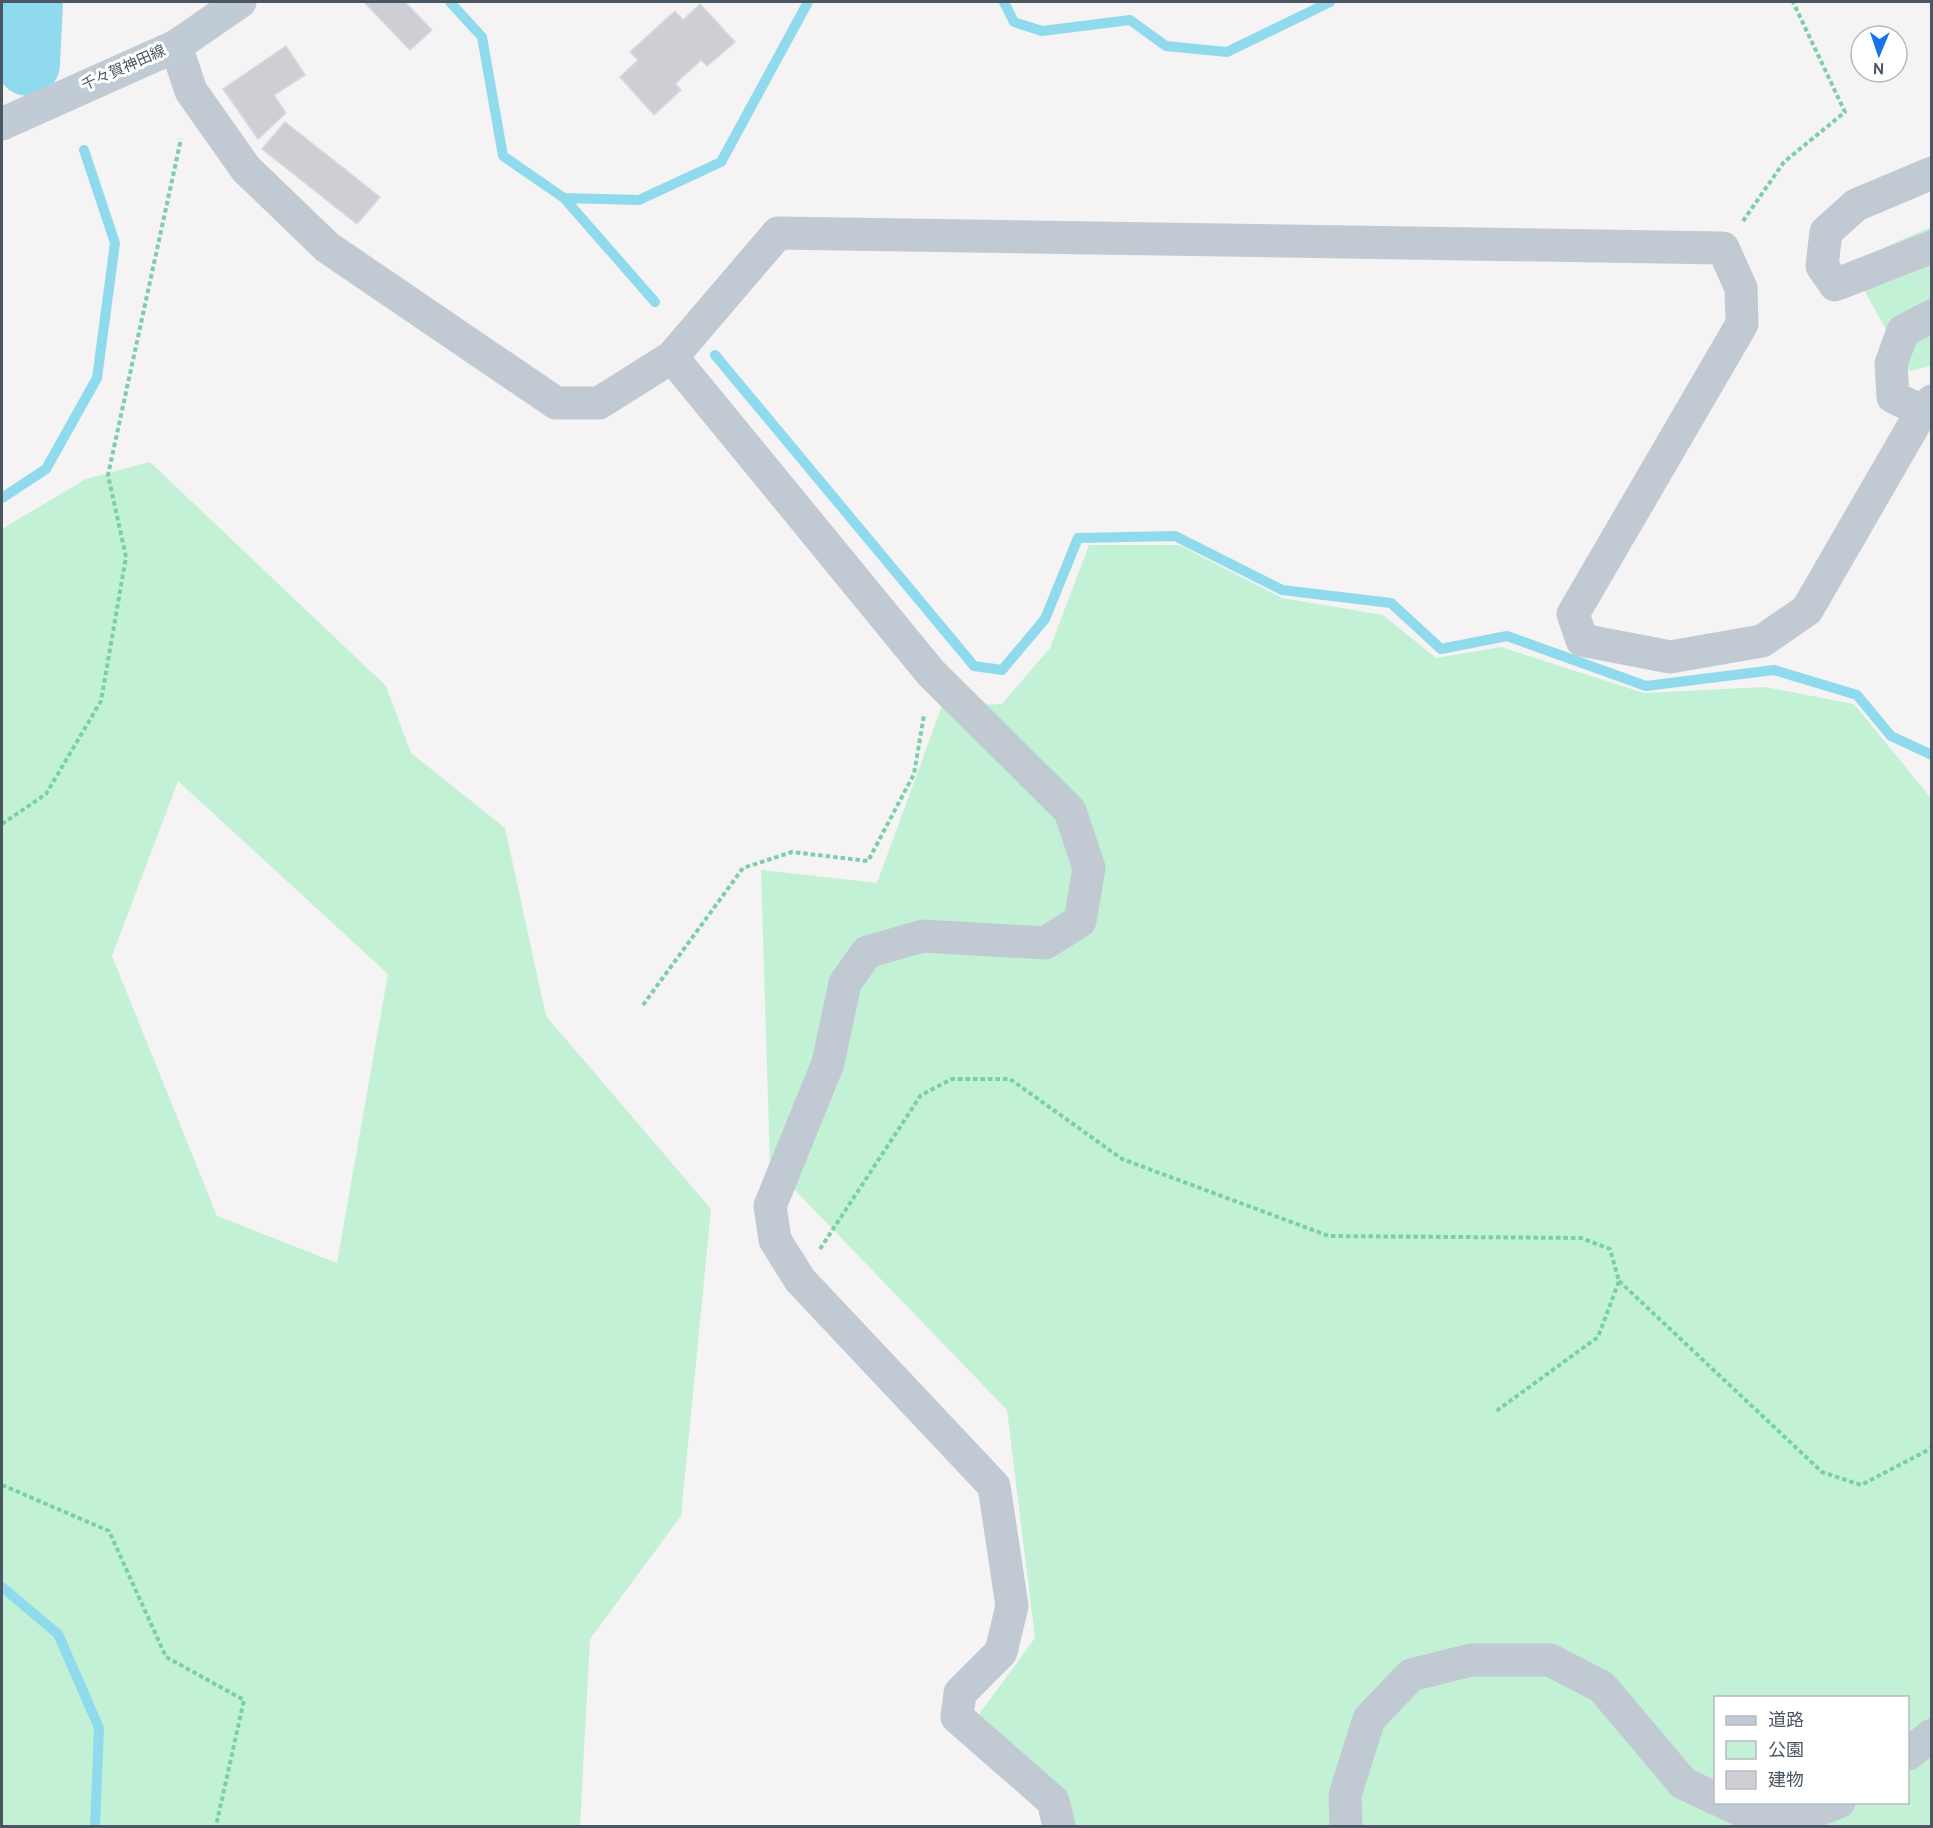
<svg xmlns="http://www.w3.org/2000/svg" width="1933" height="1828" font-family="Overpass,'Noto Sans JP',sans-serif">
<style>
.green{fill:#c3f1d5;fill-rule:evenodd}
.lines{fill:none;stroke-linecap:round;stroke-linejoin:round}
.stream{stroke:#90daee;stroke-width:10}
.river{stroke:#90daee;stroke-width:64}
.building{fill:#cdcfd5;stroke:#d7d9de;stroke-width:1.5}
.path{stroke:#7ad0a6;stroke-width:4;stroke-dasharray:4.5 3;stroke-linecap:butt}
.minor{stroke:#c1cad2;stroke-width:33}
.secondary{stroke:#c1cbd6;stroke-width:33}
.labels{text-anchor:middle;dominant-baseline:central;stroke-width:6;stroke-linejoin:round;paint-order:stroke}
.street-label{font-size:15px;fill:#4a5661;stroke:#fff}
</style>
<rect width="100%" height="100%" fill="#f5f3f3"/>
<path class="green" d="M 1931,227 L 1931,366 L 1909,371 L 1849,263 Z
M 150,462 L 386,686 L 411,753 L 505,828 L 546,1016 L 711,1209 L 681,1516 L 590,1639 L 580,1826 L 2,1826 L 2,529 L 86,479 ZM 178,781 L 388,974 L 337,1263 L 217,1216 L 112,956 Z
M 1089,545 L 1179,545 L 1282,598 L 1383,615 L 1436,658 L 1501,647 L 1644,693 L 1765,687 L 1854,704 L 1931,798 L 1931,1826 L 1066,1826 L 977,1717 L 1035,1638 L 1007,1410 L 770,1164 L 761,870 L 877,883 L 942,706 L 1002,704 L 1050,648 ZM 1716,1698 L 1908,1698 L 1908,1802 L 1716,1802 Z"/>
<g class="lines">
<path class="stream" d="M 450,2 L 482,37 L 503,156 L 564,198 L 655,302
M 1004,2 L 1014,22 L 1042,31 L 1130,20 L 1166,46 L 1227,52 L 1330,2
M 564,198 L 639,200 L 721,162 L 808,2
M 715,355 L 974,666 L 1002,670 L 1045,619 L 1078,538 L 1175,536 L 1282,590 L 1391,603 L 1441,649 L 1507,636 L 1646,686 L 1774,670 L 1857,695 L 1891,736 L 1932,755
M 2,498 L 46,469 L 97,378 L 115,243 L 84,150
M 2,1587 L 58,1634 L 99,1728 L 95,1826"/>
<path class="river" d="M 28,64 L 31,2"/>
</g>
<path class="building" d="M 364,2 L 405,2 L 432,30 L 410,50 Z
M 700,4 L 735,42 L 707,66 L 701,60 L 675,84 L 681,90 L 654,115 L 620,77 L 638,60 L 630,52 L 675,11 L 683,20 Z
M 286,46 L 305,75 L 274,95 L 286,113 L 258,139 L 223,89 Z
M 285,122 L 380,197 L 357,224 L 262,149 Z"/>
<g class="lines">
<path class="path" d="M 1743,221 L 1784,162 L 1845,112 L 1793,2
M 2,824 L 46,794 L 101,701 L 126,557 L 108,475 L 181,139
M 643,1005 L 743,868 L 792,852 L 868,861 L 914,774 L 924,715
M 820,1249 L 921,1095 L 952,1079 L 1010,1079 L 1122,1159 L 1329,1236 L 1581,1238 L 1610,1249 L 1619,1281 L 1598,1337 L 1495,1412
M 1619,1281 L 1822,1472 L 1861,1485 L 1932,1448
M 2,1485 L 109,1531 L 166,1657 L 244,1700 L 216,1826"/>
<path class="minor" d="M 176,46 L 191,91 L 246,169 L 327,247 L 556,403 L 599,403 L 672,357 L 778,233 L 1723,248 L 1741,288 L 1742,324 L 1573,614 L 1582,640 L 1670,657 L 1762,641 L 1807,610 L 1922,411 L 1932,401
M 1932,173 L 1856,205 L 1826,232 L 1822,266 L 1835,285 L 1932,247
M 1932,316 L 1903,331 L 1891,364 L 1893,397 L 1922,411 L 1932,409
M 672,357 L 931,673 L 1070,811 L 1089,868 L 1080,921 L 1045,943 L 923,936 L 867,952 L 845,983 L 828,1063 L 770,1206 L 775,1240 L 800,1280 L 994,1486 L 1012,1606 L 1001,1652 L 960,1693 L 957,1717 L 1053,1801 L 1059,1826
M 1908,1754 L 1932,1735
M 1723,1802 C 1771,1826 1791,1821 1839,1802
M 1346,1826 L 1345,1795 L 1369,1719 L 1411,1675 L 1471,1660 L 1550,1660 L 1602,1687 L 1683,1783 L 1716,1799"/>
<path class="secondary" d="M 2,124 L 176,46 L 240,2"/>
</g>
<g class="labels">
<g class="street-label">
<text transform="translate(124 69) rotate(-24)">千々賀神田線</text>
</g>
</g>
<rect width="1933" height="1828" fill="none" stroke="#4a5661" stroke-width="6"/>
<rect x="1714" y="1696" width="195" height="108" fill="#ffffff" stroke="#b7bbc0" stroke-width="1.5"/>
<rect x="1726" y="1716" width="30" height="9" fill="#c1cbd6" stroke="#b7bbc0" stroke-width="1.5"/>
<text x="1768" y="1726" font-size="18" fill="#4a5661">道路</text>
<rect x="1726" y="1741" width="30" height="18" fill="#c3f1d5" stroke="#b7bbc0" stroke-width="1.5"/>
<text x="1768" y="1756" font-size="18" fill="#4a5661">公園</text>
<rect x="1726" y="1771" width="30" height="18" fill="#cdcfd5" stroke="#b7bbc0" stroke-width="1.5"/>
<text x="1768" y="1786" font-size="18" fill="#4a5661">建物</text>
<g transform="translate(1879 54) rotate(182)"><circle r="28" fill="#ffffff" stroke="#b7bbc0" stroke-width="1.5"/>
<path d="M0-4.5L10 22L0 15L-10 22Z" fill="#1a73e8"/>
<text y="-9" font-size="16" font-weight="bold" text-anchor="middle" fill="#4a5661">N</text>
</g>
</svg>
